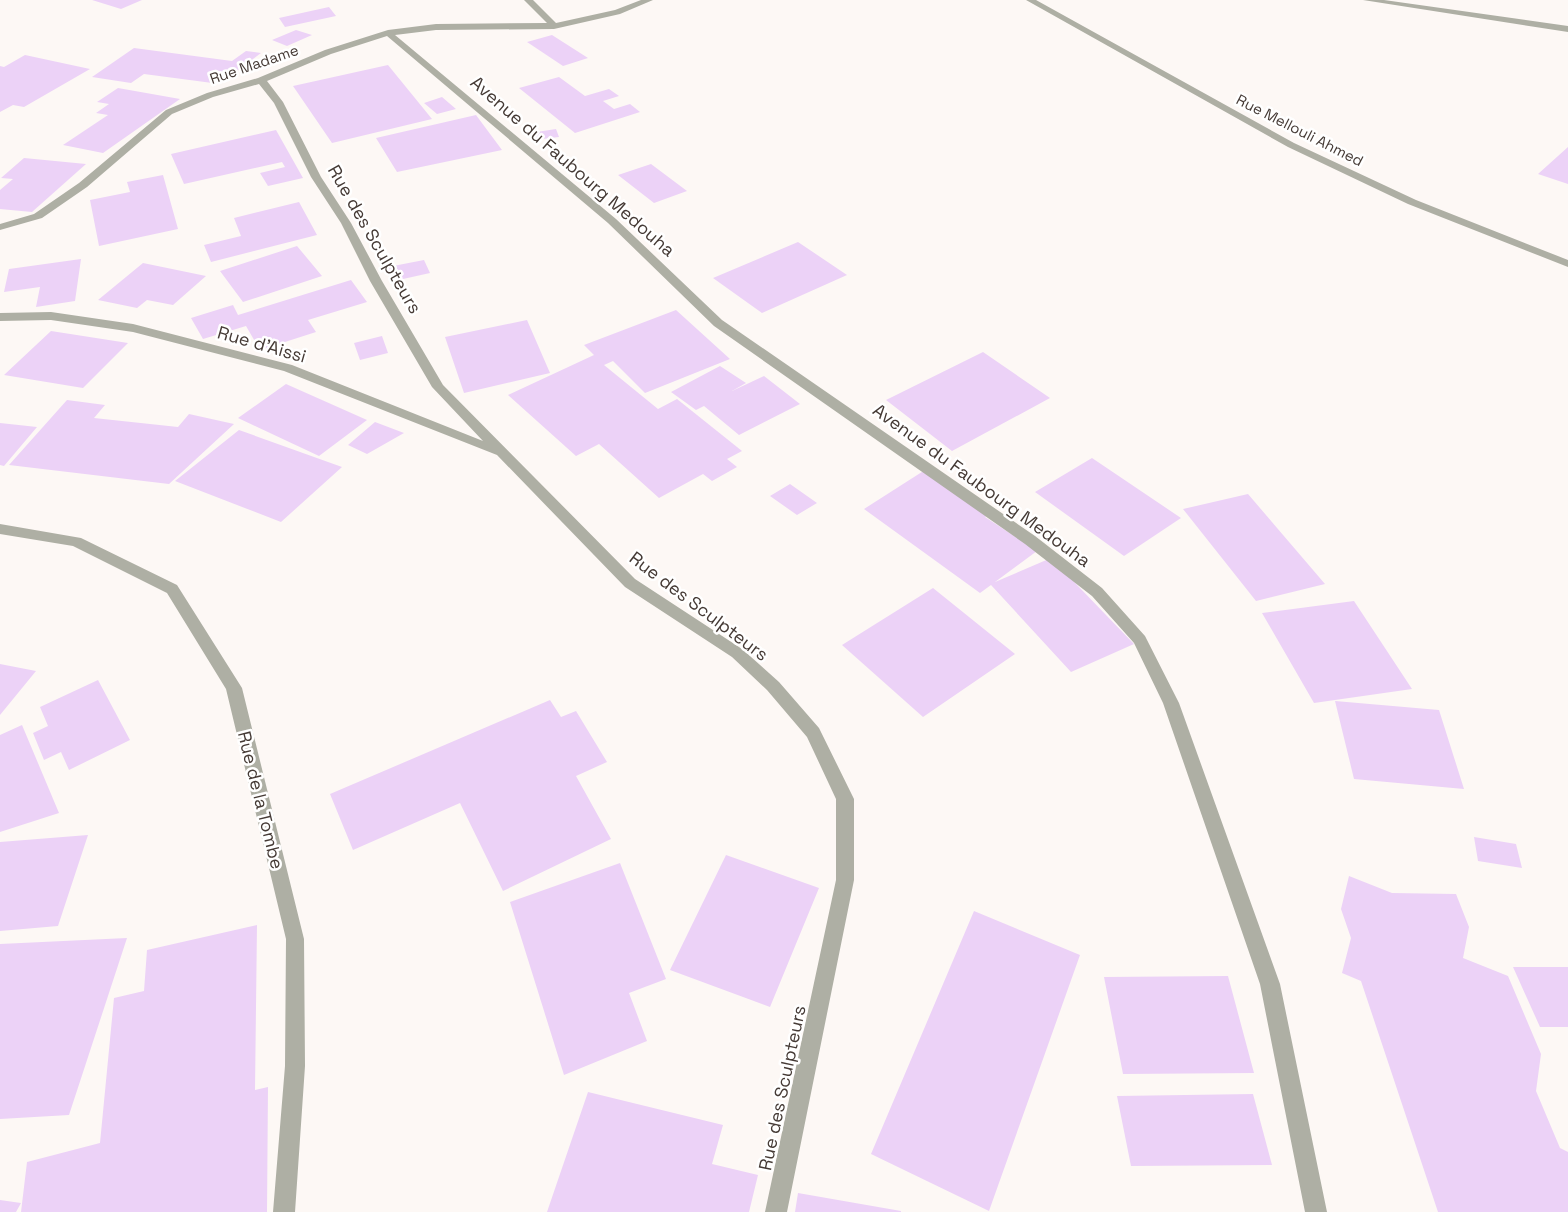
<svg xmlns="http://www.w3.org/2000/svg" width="1568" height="1212" font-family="'Space Grotesk',sans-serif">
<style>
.building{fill:#ecd2f7}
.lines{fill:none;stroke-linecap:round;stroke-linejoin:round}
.service{fill:#aeafa4;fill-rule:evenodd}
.minor{fill:#aeafa4;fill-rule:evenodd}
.tertiary{fill:#aeafa4;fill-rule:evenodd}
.labels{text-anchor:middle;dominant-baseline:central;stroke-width:5;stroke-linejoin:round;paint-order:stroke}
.far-street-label{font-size:15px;fill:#453a35;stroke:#fff}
.street-label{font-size:18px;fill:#453a35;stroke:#fff}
</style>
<rect width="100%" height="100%" fill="#fdf8f5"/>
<path class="building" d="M 92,0 L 142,0 L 121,9 Z
M 329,7 L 336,16 L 285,27 L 279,18 Z
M 296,30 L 312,35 L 287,46 L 272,40 Z
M 552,35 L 588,58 L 563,66 L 527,42 Z
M 134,48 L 232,61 L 246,51 L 261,53 L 220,84 L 144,74 L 131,83 L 92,77 Z
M 25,55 L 90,69 L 24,107 L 13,105 L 0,112 L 0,66 L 4,67 Z
M 388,65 L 432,119 L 332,143 L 293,86 Z
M 559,77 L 585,96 L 609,89 L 619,96 L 603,101 L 614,109 L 630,104 L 640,112 L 575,133 L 519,88 Z
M 118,88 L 180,99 L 103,153 L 63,145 L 108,115 L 96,113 L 109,104 L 97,102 Z
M 442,97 L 456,109 L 437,114 L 424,103 Z
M 476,115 L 502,150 L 397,172 L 376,138 Z
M 556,129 L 559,137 L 534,140 L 530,133 Z
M 276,130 L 303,178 L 268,186 L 260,173 L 285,167 L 282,162 L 184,184 L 171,154 Z
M 1568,147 L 1568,184 L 1538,174 Z
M 24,158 L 86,164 L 32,212 L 0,209 L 0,190 L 13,179 L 1,178 Z
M 651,164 L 687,191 L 654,203 L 618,175 Z
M 163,175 L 178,229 L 99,246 L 90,200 L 130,192 L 127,182 Z
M 299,202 L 317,235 L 211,262 L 204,245 L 241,236 L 234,218 Z
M 798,242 L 847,275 L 762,313 L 713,278 Z
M 297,246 L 322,276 L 243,302 L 220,271 Z
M 81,259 L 75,301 L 36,307 L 40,287 L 4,292 L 9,269 Z
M 424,260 L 430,273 L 394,281 L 388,267 Z
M 143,263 L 206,276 L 173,305 L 147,300 L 137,308 L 98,300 Z
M 351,280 L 367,302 L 308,320 L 316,332 L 260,350 L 246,326 L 203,339 L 191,318 L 233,305 L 238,315 Z
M 676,310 L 730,359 L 645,393 L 613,361 L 604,365 L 658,409 L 677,399 L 742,451 L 727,459 L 737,467 L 712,481 L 703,474 L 659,498 L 599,444 L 576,456 L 508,395 L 594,355 L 584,345 Z
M 527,320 L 550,373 L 464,393 L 445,337 Z
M 51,331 L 128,343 L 83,388 L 4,375 Z
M 382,336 L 388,353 L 360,360 L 354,343 Z
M 983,352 L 1050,398 L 952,451 L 886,400 Z
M 720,366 L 746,383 L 732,391 L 764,376 L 800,404 L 739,435 L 704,406 L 696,410 L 671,392 Z
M 286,384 L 367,420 L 319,456 L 238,418 Z
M 67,400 L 105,405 L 94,418 L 178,427 L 189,414 L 234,424 L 169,484 L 9,465 Z
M 375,422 L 404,433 L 367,454 L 348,445 Z
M 0,423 L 37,427 L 4,466 L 0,465 Z
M 239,430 L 342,467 L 281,522 L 175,481 Z
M 1092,458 L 1181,518 L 1124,556 L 1035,492 Z
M 925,470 L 990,513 L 985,517 L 1037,551 L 995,582 L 1051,558 L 1134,644 L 1071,672 L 991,585 L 980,593 L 864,509 Z
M 790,484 L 817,503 L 797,515 L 770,496 Z
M 1248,494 L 1325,584 L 1256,601 L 1183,509 Z
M 933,588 L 1015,654 L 923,717 L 842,645 Z
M 1354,601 L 1412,689 L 1314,703 L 1262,613 Z
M 0,664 L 36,671 L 0,715 Z
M 98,680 L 130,740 L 69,770 L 61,752 L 44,760 L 33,733 L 48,726 L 40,707 Z
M 550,700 L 561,717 L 576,711 L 607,762 L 576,776 L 611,839 L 503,891 L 460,803 L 353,850 L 330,794 Z
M 1335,701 L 1439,710 L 1464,789 L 1354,779 Z
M 22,725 L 59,813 L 0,832 L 0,735 Z
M 88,835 L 58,926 L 0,931 L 0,842 Z
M 1474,837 L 1516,844 L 1522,868 L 1478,861 Z
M 726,855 L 819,888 L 770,1007 L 670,970 Z
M 620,863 L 666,979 L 629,993 L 647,1041 L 564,1075 L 510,902 Z
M 1349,876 L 1392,893 L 1456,894 L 1469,927 L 1463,958 L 1508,976 L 1541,1054 L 1536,1091 L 1560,1148 L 1568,1152 L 1568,1212 L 1438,1212 L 1361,981 L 1342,973 L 1351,938 L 1341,909 Z
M 974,911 L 1080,955 L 989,1211 L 871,1154 Z
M 257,925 L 255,1090 L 268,1087 L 267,1212 L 21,1212 L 27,1162 L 100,1143 L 114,998 L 144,991 L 147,950 Z
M 127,938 L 69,1115 L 0,1119 L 0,944 Z
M 1513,967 L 1568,967 L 1568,1027 L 1540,1027 Z
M 1228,976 L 1254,1073 L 1123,1074 L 1104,977 Z
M 588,1092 L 723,1125 L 712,1164 L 758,1175 L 749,1212 L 547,1212 Z
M 1253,1094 L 1272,1165 L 1131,1166 L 1117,1096 Z
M 798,1193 L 901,1211 L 901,1212 L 795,1212 Z
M 0,1200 L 21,1203 L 16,1212 L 0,1212 Z"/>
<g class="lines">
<path class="service" d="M 1363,0 L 1384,0 L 1568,26 L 1568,32 Z"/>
<path class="minor" d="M 524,0 L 533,0 L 556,23 L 615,10 L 641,0 L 653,0 L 620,14 L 554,29 L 436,30 L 395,35 L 616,219 L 722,320 L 1035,536 L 1102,588 L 1145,636 L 1179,703 L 1280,984 L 1327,1212 L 1305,1212 L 1260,984 L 1163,703 L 1134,643 L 1092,596 L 1025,544 L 714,326 L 608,223 L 387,36 L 331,54 L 267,81 L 283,102 L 321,177 L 351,223 L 382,281 L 443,385 L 635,579 L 742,649 L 779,682 L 819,728 L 854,799 L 854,880 L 787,1212 L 765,1212 L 836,880 L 836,799 L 807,737 L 767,690 L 732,657 L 625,587 L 497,455 L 284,371 L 133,332 L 51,320 L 0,321 L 0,313 L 51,312 L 133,324 L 292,365 L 483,441 L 432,387 L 370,281 L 341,223 L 311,177 L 274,103 L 259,84 L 213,97 L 172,114 L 87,187 L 42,218 L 0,230 L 0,224 L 34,214 L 79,183 L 166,110 L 207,93 L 258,78 L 325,50 L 388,30 L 436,24 L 547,23 Z
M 0,524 L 81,538 L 177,585 L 242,688 L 304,939 L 305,1066 L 295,1212 L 273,1212 L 285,1066 L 286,939 L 226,689 L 167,593 L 73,546 L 0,534 Z"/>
<path class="tertiary" d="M 1026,0 L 1036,0 L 1294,143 L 1416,200 L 1568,260 L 1568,267 L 1408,204 L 1288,147 Z"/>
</g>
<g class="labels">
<g class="far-street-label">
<text transform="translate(254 64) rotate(-19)">Rue Madame</text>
<text transform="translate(1300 130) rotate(27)">Rue Mellouli Ahmed</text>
</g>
<g class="street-label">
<text transform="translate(573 166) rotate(41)">Avenue du Faubourg Medouha</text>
<text transform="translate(375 239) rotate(60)">Rue des Sculpteurs</text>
<text transform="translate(262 344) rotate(16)">Rue d'Aissi</text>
<text transform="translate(982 485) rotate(36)">Avenue du Faubourg Medouha</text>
<text transform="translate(699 606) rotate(37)">Rue des Sculpteurs</text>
<text transform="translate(261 800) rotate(76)">Rue de la Tombe</text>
<text transform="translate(782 1088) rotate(-78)">Rue des Sculpteurs</text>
</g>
</g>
</svg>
